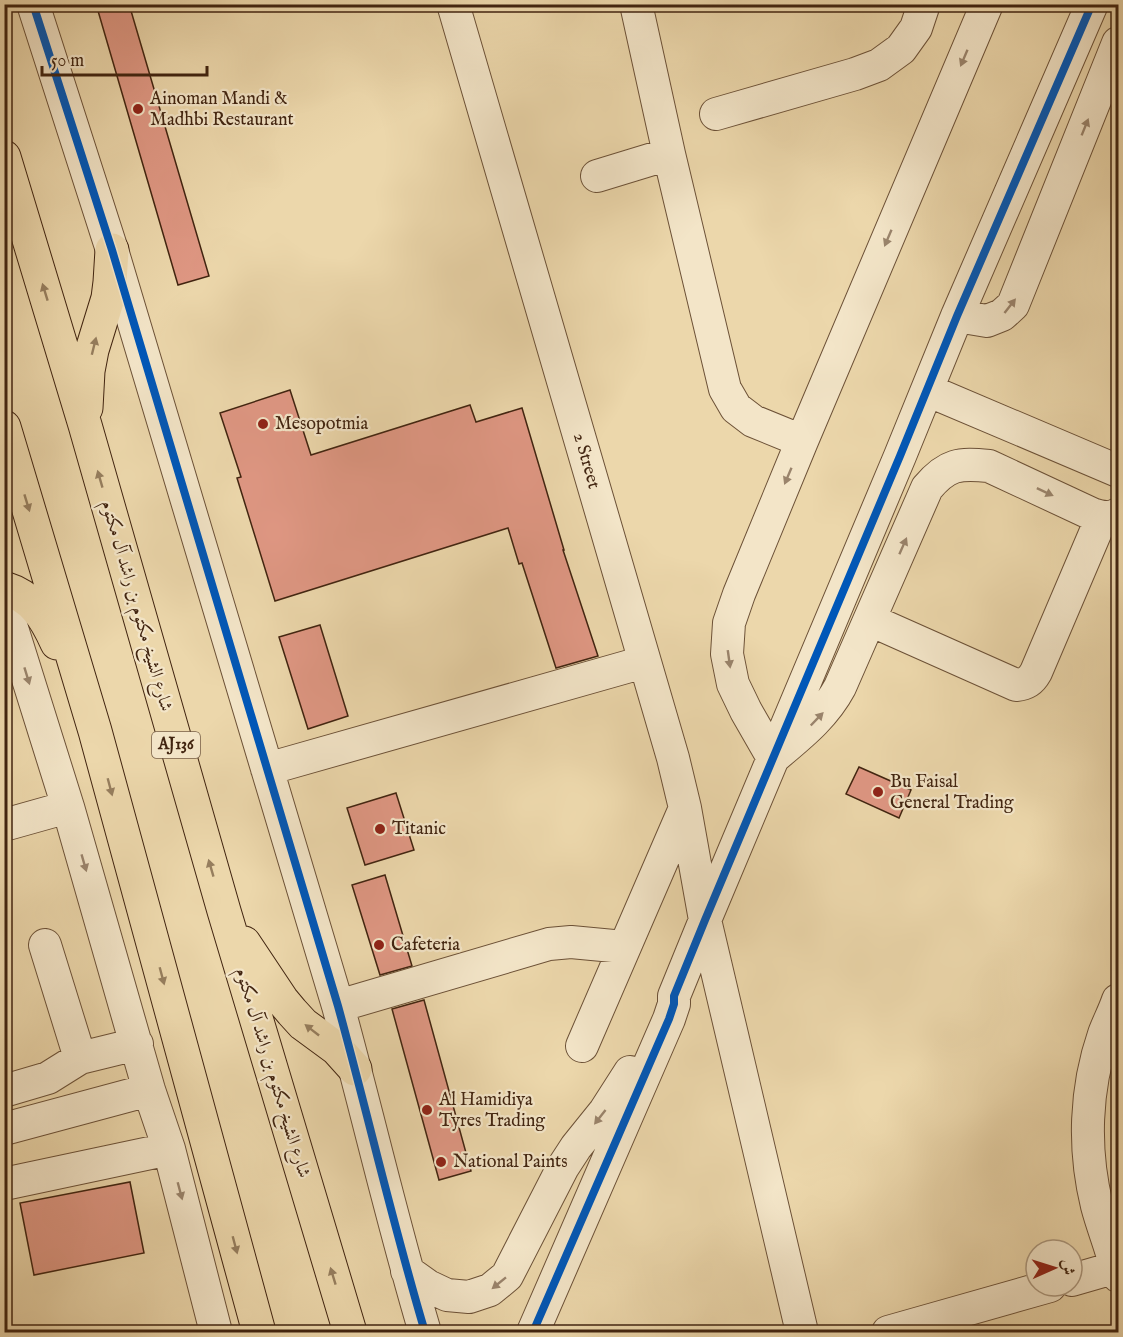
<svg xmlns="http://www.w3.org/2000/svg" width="1123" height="1337" font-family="'IM FELL English',Amiri,serif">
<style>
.building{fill:#df9783;stroke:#412410;stroke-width:1.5}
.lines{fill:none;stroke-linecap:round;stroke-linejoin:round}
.minor-casing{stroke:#6c5137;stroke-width:34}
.major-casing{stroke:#412410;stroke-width:35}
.minor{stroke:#f3e5c8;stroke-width:32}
.major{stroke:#ecd7ab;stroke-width:33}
.cycleway-casing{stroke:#f3e5c8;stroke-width:11}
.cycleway{stroke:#0057b8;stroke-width:8}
.oneway{fill:#9a846c}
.oneway2{fill:#967e5e}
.poi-dot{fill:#8f2418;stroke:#f3e5c8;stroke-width:2}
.labels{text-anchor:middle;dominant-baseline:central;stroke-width:4.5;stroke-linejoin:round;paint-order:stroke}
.shield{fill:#f3e5c8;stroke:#765e47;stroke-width:1.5}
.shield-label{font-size:16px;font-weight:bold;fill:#412410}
.poi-label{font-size:18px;fill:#412410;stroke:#f3e5c8;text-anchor:start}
.street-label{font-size:18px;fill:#412410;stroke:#f3e5c8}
</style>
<rect width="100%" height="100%" fill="#ecd7ab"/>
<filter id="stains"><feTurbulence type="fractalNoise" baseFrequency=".00333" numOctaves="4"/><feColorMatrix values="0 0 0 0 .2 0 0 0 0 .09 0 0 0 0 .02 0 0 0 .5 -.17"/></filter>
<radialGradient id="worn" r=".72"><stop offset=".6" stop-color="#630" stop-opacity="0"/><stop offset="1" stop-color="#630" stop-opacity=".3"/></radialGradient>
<path class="building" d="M 96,4 L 129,4 L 209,276 L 178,285 Z
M 290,390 L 311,455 L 470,405 L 476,422 L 522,408 L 564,550 L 563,550 L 598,656 L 556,668 L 522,563 L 519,564 L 508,528 L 275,601 L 237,478 L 241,477 L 220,413 Z
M 320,625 L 348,716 L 308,729 L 279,637 Z
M 859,767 L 911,790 L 899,818 L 846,794 Z
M 396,793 L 414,850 L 365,865 L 347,808 Z
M 385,875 L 412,966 L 380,975 L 352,885 Z
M 424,1000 L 471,1171 L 439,1180 L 392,1009 Z
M 130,1182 L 144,1253 L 34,1275 L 20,1203 Z"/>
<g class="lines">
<g class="minor-casing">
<path id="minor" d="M 33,4 L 112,250 L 338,1006 C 368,1115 393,1225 425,1332
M 453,4 L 673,758 L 685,808 L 705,920 L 802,1332
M 636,4 L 669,154 L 725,389 L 736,408 L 753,421 L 802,441
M 987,4 L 802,441 L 739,594 L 729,623 L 727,654 L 733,684 L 746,711 L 773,758 C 799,736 824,717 840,687 L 927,488 C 947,464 959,463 989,466 L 1092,514 C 1102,517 1109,519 1118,514
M 716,114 L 855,74 L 879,65 L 901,49 L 916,28 L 924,4
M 597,176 L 669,154
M 957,316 L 987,321 L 1002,315 L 1013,305 L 1118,43
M 927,390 L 1118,471
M 4,600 L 11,625 L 68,807 L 149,1090 L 169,1149 L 216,1332
M 870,620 L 1016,685 C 1026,684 1031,681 1036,672 L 1102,517
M 267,769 L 644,662
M 4,825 L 68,807
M 45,945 L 80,1058
M 1118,1000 C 1114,1012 1108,1023 1104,1034 C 1085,1089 1083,1149 1097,1206 C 1103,1229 1113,1252 1118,1276
M 338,1006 L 549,944 L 571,942 L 624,947
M 582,1046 L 685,808
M 4,1091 L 48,1078 L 80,1058 L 137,1044
M 4,1129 L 149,1090
M 4,1184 L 169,1149
M 407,1271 L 428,1286 L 447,1295 L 469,1297 L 490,1290 L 507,1276 L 563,1167 L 576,1147 L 605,1111 L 630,1072
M 1072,1280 L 1117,1267
M 533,1332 L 669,1019 L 674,1004 L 674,996 L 705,920 L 900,456 L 957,316 L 1092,4
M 888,1332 L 1050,1286"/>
</g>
<g class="major-casing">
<path id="major" d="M 4,157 L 85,425 L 224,911 L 350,1332
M 86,408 L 88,371 L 92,350 L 108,298 L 110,282 L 112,250
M 4,427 L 95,731 L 259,1332
M 4,588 C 33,597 45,616 57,643
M 244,943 L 282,1000 L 292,1012 L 303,1024 L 337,1049 L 355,1069"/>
</g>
<use href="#minor" class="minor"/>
<use href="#major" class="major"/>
<g class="cycleway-casing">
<path id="cycleway" d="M 33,4 L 112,250 L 338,1006 C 368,1115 393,1225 425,1332
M 533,1332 L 669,1019 L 674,1004 L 674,996 L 705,920 L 900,456 L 957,316 L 1092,4"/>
</g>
<use href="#cycleway" class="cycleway"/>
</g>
<defs><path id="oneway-solid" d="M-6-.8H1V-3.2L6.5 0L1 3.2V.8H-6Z" transform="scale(1.5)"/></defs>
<g class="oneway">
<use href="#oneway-solid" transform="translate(964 58) rotate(113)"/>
<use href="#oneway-solid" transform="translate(1085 127) rotate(-68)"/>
<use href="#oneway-solid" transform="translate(888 238) rotate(113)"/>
<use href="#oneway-solid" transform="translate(1010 306) rotate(-52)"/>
<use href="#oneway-solid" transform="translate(788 476) rotate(113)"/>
<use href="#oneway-solid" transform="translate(1045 492) rotate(25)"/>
<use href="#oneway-solid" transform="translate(903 546) rotate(-66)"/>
<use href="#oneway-solid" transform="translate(729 659) rotate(82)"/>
<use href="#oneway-solid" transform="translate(27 676) rotate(73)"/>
<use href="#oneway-solid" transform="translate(817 719) rotate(-46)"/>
<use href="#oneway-solid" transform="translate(84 863) rotate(74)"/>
<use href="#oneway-solid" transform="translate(600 1117) rotate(128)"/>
<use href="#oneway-solid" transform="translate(180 1191) rotate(75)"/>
<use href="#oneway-solid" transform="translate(499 1283) rotate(141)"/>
</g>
<g class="oneway2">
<use href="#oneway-solid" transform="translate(45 292) rotate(-107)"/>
<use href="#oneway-solid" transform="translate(94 346) rotate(-76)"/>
<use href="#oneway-solid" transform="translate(100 479) rotate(-106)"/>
<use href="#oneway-solid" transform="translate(27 503) rotate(73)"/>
<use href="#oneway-solid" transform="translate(110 787) rotate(75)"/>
<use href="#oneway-solid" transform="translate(211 868) rotate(-106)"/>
<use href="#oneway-solid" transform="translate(162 976) rotate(75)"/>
<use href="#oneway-solid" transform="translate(312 1030) rotate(-142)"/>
<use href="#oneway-solid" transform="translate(235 1245) rotate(75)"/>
<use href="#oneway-solid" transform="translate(333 1276) rotate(-107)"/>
</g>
<g class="poi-dot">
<circle cx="138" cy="109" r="6"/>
<circle cx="263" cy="424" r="6"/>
<circle cx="878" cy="792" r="6"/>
<circle cx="380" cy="829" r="6"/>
<circle cx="379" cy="945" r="6"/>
<circle cx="427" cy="1110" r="6"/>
<circle cx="441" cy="1162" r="6"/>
</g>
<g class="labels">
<rect class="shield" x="152" y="732" width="48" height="26" rx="4.5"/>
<g class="shield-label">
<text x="176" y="745">AJ136</text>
</g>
<g class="poi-label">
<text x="150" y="99">Ainoman Mandi &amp;<tspan x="150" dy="21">Madhbi Restaurant</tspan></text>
<text x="275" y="424">Mesopotmia</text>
<text x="890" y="782">Bu Faisal<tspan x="890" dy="21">General Trading</tspan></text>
<text x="392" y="829">Titanic</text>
<text x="391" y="945">Cafeteria</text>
<text x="439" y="1100">Al Hamidiya<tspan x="439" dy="21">Tyres Trading</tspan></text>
<text x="453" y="1162">National Paints</text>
</g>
<g class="street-label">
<text transform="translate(586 461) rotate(74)">2 Street</text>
<text transform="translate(136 606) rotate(74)">شارع الشيخ مكتوم بن راشد آل مكتوم</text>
<text transform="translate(272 1073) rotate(73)">شارع الشيخ مكتوم بن راشد آل مكتوم</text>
</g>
</g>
<rect width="1123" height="1337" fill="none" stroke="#ecd7ab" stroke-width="24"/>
<rect x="6" y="6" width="1111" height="1325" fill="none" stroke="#412410" stroke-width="3"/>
<rect x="12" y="12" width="1099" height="1313" fill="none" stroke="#412410" stroke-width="1.5"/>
<g transform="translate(1054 1268) rotate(87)"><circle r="28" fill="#f3e5c8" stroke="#ac987e" stroke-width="1.5"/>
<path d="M0-4.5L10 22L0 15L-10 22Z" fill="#8f2418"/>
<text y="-9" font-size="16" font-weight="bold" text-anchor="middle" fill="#412410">ش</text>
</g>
<path d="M42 66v9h165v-9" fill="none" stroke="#412410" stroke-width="3"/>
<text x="51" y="66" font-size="18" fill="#412410" stroke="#f3e5c8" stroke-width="4.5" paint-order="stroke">50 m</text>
<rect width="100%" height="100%" filter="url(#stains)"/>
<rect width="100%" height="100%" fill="url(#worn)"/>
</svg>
